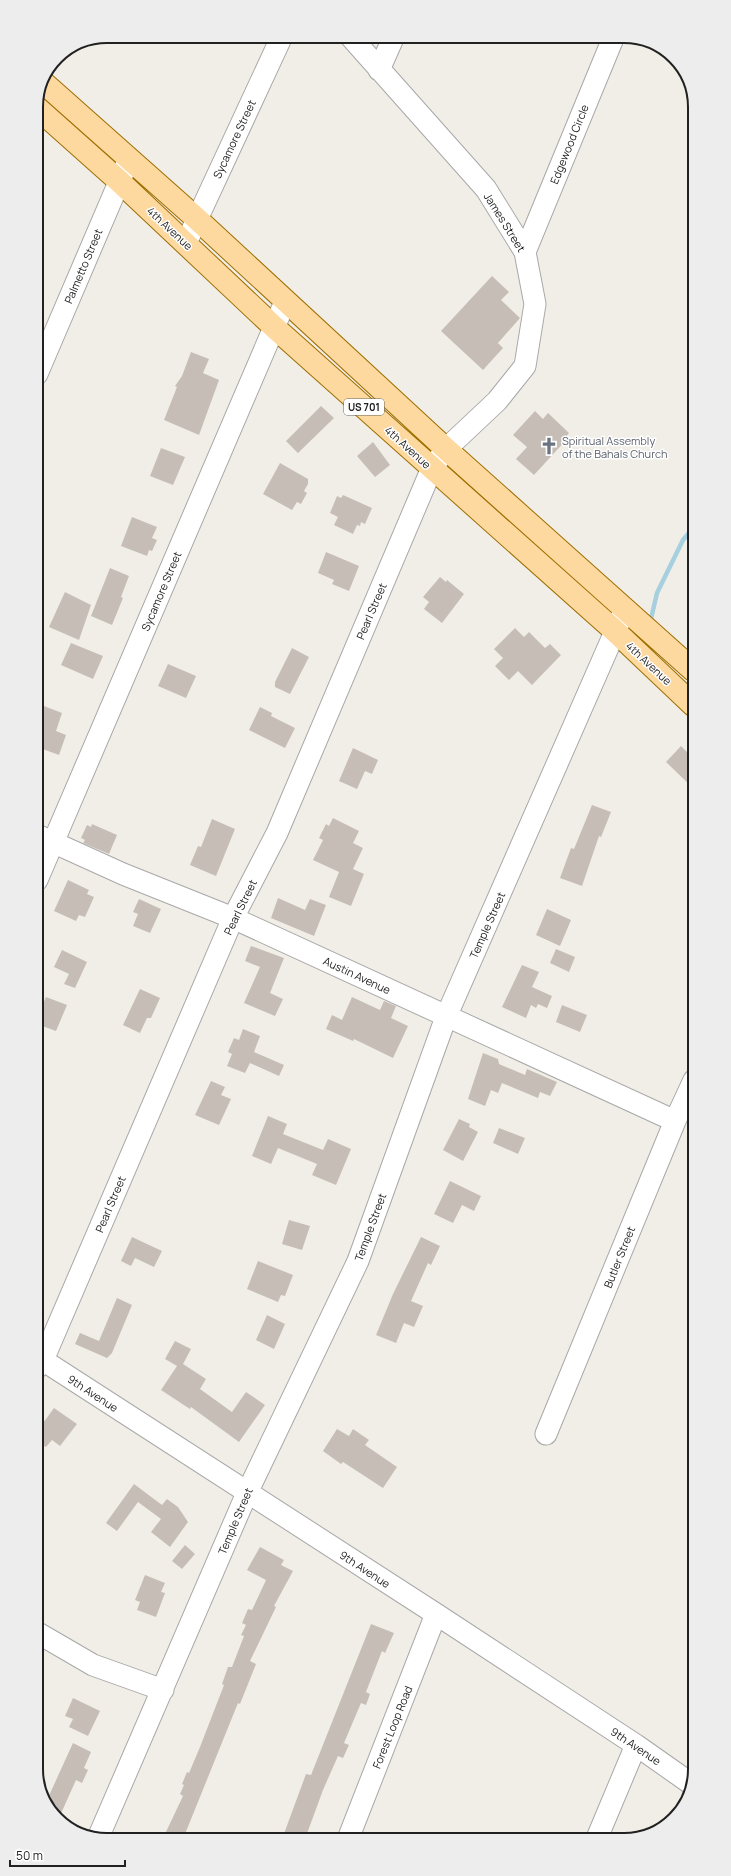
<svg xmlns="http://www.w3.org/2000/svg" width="731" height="1876" font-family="Manrope,sans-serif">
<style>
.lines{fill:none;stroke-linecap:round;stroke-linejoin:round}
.stream{stroke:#a7d0df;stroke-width:4.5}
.building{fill:#c6beb6}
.minor-casing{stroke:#a8a8a8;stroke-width:23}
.major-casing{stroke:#9d6f00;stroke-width:24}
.minor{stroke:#fff;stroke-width:21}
.major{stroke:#fed99f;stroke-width:22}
.labels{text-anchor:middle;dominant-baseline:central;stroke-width:3;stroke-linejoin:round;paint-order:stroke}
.shield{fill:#fff;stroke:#646464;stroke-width:1}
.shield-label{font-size:10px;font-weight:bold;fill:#212121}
.street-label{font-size:11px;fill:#212121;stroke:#fff}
.worship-label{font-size:11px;fill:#5b616d;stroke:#fff;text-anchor:start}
.rim{fill:none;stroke:#212121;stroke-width:2}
</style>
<rect width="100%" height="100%" fill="#f1eee7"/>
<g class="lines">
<path class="stream" d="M 650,623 L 657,593 L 683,540 L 693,528"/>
</g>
<path class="building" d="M 492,276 L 509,292 L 501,300 L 520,318 L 498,343 L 503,348 L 483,370 L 441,331 Z
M 191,352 L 209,359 L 203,373 L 219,380 L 199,435 L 164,420 L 177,387 L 175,386 L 182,376 Z
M 321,406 L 334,418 L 298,453 L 286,441 Z
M 535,411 L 543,419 L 548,413 L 569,433 L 565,438 L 567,439 L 534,475 L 516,459 L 527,447 L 513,435 Z
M 373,442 L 390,465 L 375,477 L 357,456 Z
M 161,448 L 185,457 L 173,485 L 150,476 Z
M 280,463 L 308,479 L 308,484 L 304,491 L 307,493 L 301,504 L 297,502 L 292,510 L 263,494 Z
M 343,495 L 372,508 L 365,524 L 361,522 L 360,526 L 357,525 L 353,534 L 334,525 L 338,517 L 330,513 L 337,496 L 341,498 Z
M 132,517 L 157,527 L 152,538 L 157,540 L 152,551 L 149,550 L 147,556 L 121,546 Z
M 326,552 L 359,566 L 349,591 L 332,584 L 334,580 L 318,573 Z
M 110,568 L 129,576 L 121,597 L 123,598 L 112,625 L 91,616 Z
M 440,577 L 446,582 L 447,580 L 464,594 L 442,623 L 424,609 L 429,602 L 423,597 Z
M 65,592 L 91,605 L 79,640 L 49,627 Z
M 515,628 L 524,637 L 529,632 L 545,648 L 550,644 L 561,655 L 532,685 L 518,671 L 509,680 L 495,666 L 503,658 L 494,649 Z
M 71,643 L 103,656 L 93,679 L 61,665 Z
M 292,648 L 309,657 L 290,694 L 275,687 L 275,682 Z
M 168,664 L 196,676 L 186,698 L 158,686 Z
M 44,706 L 62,713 L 56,731 L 66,735 L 59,755 L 37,747 L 37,724 Z
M 260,707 L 272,713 L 271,716 L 295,728 L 285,748 L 249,730 Z
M 681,746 L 694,759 L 694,789 L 666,762 Z
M 353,748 L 378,760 L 372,774 L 365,771 L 357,789 L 339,781 Z
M 592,805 L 611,812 L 601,837 L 599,836 L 582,886 L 560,878 L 571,848 L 574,849 Z
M 333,818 L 359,831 L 353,843 L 363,848 L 353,869 L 364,874 L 351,906 L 329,897 L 339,872 L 313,860 L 323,840 L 319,838 L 326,824 L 329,826 Z
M 212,819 L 235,829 L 216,876 L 190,865 L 198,846 L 201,847 Z
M 92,824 L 117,835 L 109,854 L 83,843 L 85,840 L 81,838 L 87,825 L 91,827 Z
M 68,880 L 89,890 L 87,894 L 94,897 L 85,917 L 79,915 L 76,921 L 54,911 Z
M 278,898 L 305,910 L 310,899 L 326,905 L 314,936 L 271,918 Z
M 139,899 L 161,909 L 150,933 L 133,926 L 138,914 L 133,912 Z
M 547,909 L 571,920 L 560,946 L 536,935 Z
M 251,946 L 284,958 L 270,993 L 283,999 L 275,1016 L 244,1003 L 260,967 L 245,961 Z
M 556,949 L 575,957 L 569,972 L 550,963 Z
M 62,950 L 87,962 L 75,988 L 64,984 L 69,974 L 54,967 Z
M 522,965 L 539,972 L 532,987 L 552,996 L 547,1008 L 538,1004 L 536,1008 L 531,1005 L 526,1018 L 502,1007 Z
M 140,989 L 160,998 L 151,1018 L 147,1018 L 140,1033 L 123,1025 Z
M 46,997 L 67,1005 L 56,1031 L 37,1024 L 37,1019 Z
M 352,997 L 380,1010 L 384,1001 L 396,1006 L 391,1018 L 408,1026 L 393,1058 L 354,1039 L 353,1041 L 326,1029 L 332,1015 L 342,1020 Z
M 562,1005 L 587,1015 L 580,1032 L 556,1022 Z
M 243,1029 L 260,1036 L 254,1052 L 284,1065 L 279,1076 L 250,1063 L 245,1073 L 227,1066 L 232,1054 L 228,1052 L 234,1038 L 239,1040 Z
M 483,1053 L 498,1059 L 499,1064 L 525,1075 L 527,1069 L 557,1082 L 550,1096 L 540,1092 L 538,1098 L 502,1083 L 498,1093 L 491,1090 L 485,1106 L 468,1099 Z
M 211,1081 L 225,1087 L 221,1095 L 231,1099 L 219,1125 L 195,1115 Z
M 268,1116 L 287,1124 L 283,1134 L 323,1150 L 328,1139 L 351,1149 L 336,1185 L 312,1175 L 317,1164 L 278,1148 L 271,1164 L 252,1156 Z
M 459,1119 L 470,1124 L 469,1127 L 478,1132 L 463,1161 L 443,1150 Z
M 499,1128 L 525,1138 L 518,1154 L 493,1143 Z
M 450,1181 L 481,1196 L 474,1211 L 462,1205 L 453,1223 L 434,1214 Z
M 289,1220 L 310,1226 L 302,1250 L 282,1244 Z
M 132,1237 L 162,1251 L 154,1267 L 135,1258 L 131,1266 L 121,1261 Z
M 421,1237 L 440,1246 L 431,1265 L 428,1263 L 411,1301 L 423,1306 L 414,1327 L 404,1323 L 396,1343 L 376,1335 L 393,1294 Z
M 258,1261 L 293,1275 L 285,1296 L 281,1295 L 278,1302 L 247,1289 Z
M 117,1298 L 132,1305 L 112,1353 L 107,1358 L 75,1344 L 80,1333 L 99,1341 Z
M 267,1315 L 285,1324 L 274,1349 L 256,1340 Z
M 175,1341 L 191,1349 L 183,1364 L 206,1379 L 200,1389 L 232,1412 L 246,1392 L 265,1405 L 239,1442 L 191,1407 L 190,1409 L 161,1390 L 177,1366 L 165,1359 Z
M 54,1408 L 77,1424 L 60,1446 L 52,1440 L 46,1447 L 38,1442 L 38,1430 Z
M 337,1429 L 349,1436 L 353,1429 L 369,1440 L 365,1445 L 397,1467 L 383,1488 L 343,1462 L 341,1464 L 323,1451 Z
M 134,1484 L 162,1505 L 167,1499 L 178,1507 L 188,1522 L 170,1547 L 151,1532 L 161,1519 L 138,1502 L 117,1531 L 106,1523 Z
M 185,1545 L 195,1554 L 182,1569 L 172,1561 Z
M 260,1547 L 284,1560 L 281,1565 L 293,1571 L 274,1606 L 276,1607 L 250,1661 L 256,1664 L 240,1704 L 238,1703 L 183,1839 L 165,1840 L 167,1835 L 165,1834 L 183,1796 L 180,1794 L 184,1785 L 182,1784 L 187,1772 L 189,1773 L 200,1747 L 224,1685 L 222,1684 L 228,1667 L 232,1667 L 244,1636 L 241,1635 L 246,1625 L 242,1623 L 248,1609 L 252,1610 L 266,1580 L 247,1570 Z
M 145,1575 L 165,1583 L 161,1592 L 165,1593 L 156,1617 L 137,1610 L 140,1602 L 135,1600 Z
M 371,1624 L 394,1633 L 385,1653 L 382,1651 L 366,1692 L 370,1694 L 366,1705 L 361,1703 L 344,1743 L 349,1745 L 343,1758 L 338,1756 L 323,1790 L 305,1839 L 282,1839 L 306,1774 L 311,1775 Z
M 73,1698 L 100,1711 L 88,1736 L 69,1727 L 73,1719 L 65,1716 Z
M 73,1743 L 91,1752 L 84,1768 L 88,1770 L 82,1783 L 76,1780 L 59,1818 L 47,1800 Z"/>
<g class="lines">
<g class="minor-casing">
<path id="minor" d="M 379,70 L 394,36
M 186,243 L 282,36
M 525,252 L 614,36
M 37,374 L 129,159
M 37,835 L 123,874 L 233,918 L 675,1121
M 37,880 L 285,302
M 38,1357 L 436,1614 L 636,1745 L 690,1783
M 38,1367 L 43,1360 L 233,918 L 277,833 L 432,468 L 446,449 L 497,401 L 525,366 L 535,304 L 525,252 L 486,189 L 350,36
M 546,1434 L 675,1121 L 694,1080
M 38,1633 L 93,1665 L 163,1690
M 98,1838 L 247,1493 L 358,1261 L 446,1017 L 625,609
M 597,1838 L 636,1745
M 348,1839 L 436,1614"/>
</g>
<g class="major-casing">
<path id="major" d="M 45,84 L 197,219 L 446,449 L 693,670
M 36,107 L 119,181 L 274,327 L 615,631 L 693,705"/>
</g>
<use href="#minor" class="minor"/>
<use href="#major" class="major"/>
</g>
<defs>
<g id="church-bare" transform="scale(1.38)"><path d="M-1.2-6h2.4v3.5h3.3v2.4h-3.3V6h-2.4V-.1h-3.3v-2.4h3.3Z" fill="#6b7280" stroke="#fff" stroke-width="2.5" paint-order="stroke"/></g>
</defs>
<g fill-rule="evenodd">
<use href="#church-bare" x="549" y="446"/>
</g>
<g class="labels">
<rect class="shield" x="344" y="399" width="40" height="16" rx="3"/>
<g class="shield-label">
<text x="364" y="407">US 701</text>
</g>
<g class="street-label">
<text transform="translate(234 139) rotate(-65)">Sycamore Street</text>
<text transform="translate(569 144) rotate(-68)">Edgewood Circle</text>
<text transform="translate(505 222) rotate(58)">James Street</text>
<text transform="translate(170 228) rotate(43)">4th Avenue</text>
<text transform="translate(83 266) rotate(-67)">Palmetto Street</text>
<text transform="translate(408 447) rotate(42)">4th Avenue</text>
<text transform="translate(161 591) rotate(-67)">Sycamore Street</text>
<text transform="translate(371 611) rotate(-67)">Pearl Street</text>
<text transform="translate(649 663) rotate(43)">4th Avenue</text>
<text transform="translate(240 907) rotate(-64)">Pearl Street</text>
<text transform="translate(487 925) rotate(-66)">Temple Street</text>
<text transform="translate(357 975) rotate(25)">Austin Avenue</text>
<text transform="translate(110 1204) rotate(-67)">Pearl Street</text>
<text transform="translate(370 1227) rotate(-70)">Temple Street</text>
<text transform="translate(619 1257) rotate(-68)">Butler Street</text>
<text transform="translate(93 1393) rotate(33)">9th Avenue</text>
<text transform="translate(235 1521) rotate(-67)">Temple Street</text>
<text transform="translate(365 1569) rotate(33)">9th Avenue</text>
<text transform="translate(392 1727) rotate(-68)">Forest Loop Road</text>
<text transform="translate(636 1746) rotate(34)">9th Avenue</text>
</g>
<g class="worship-label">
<text x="562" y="440">Spiritual Assembly<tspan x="562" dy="13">of the Bahals Church</tspan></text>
</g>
</g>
<path d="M0 0H731V1876H0ZM107 43H624A64 64 0 0 1 688 107V1769A64 64 0 0 1 624 1833H107A64 64 0 0 1 43 1769V107A64 64 0 0 1 107 43Z" fill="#ededed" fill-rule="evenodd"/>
<path class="rim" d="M107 43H624A64 64 0 0 1 688 107V1769A64 64 0 0 1 624 1833H107A64 64 0 0 1 43 1769V107A64 64 0 0 1 107 43Z"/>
<path d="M10 1860v6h115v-6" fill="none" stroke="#212121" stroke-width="2"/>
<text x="16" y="1860" font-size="12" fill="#212121" stroke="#ffffff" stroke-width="3" paint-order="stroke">50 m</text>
</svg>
